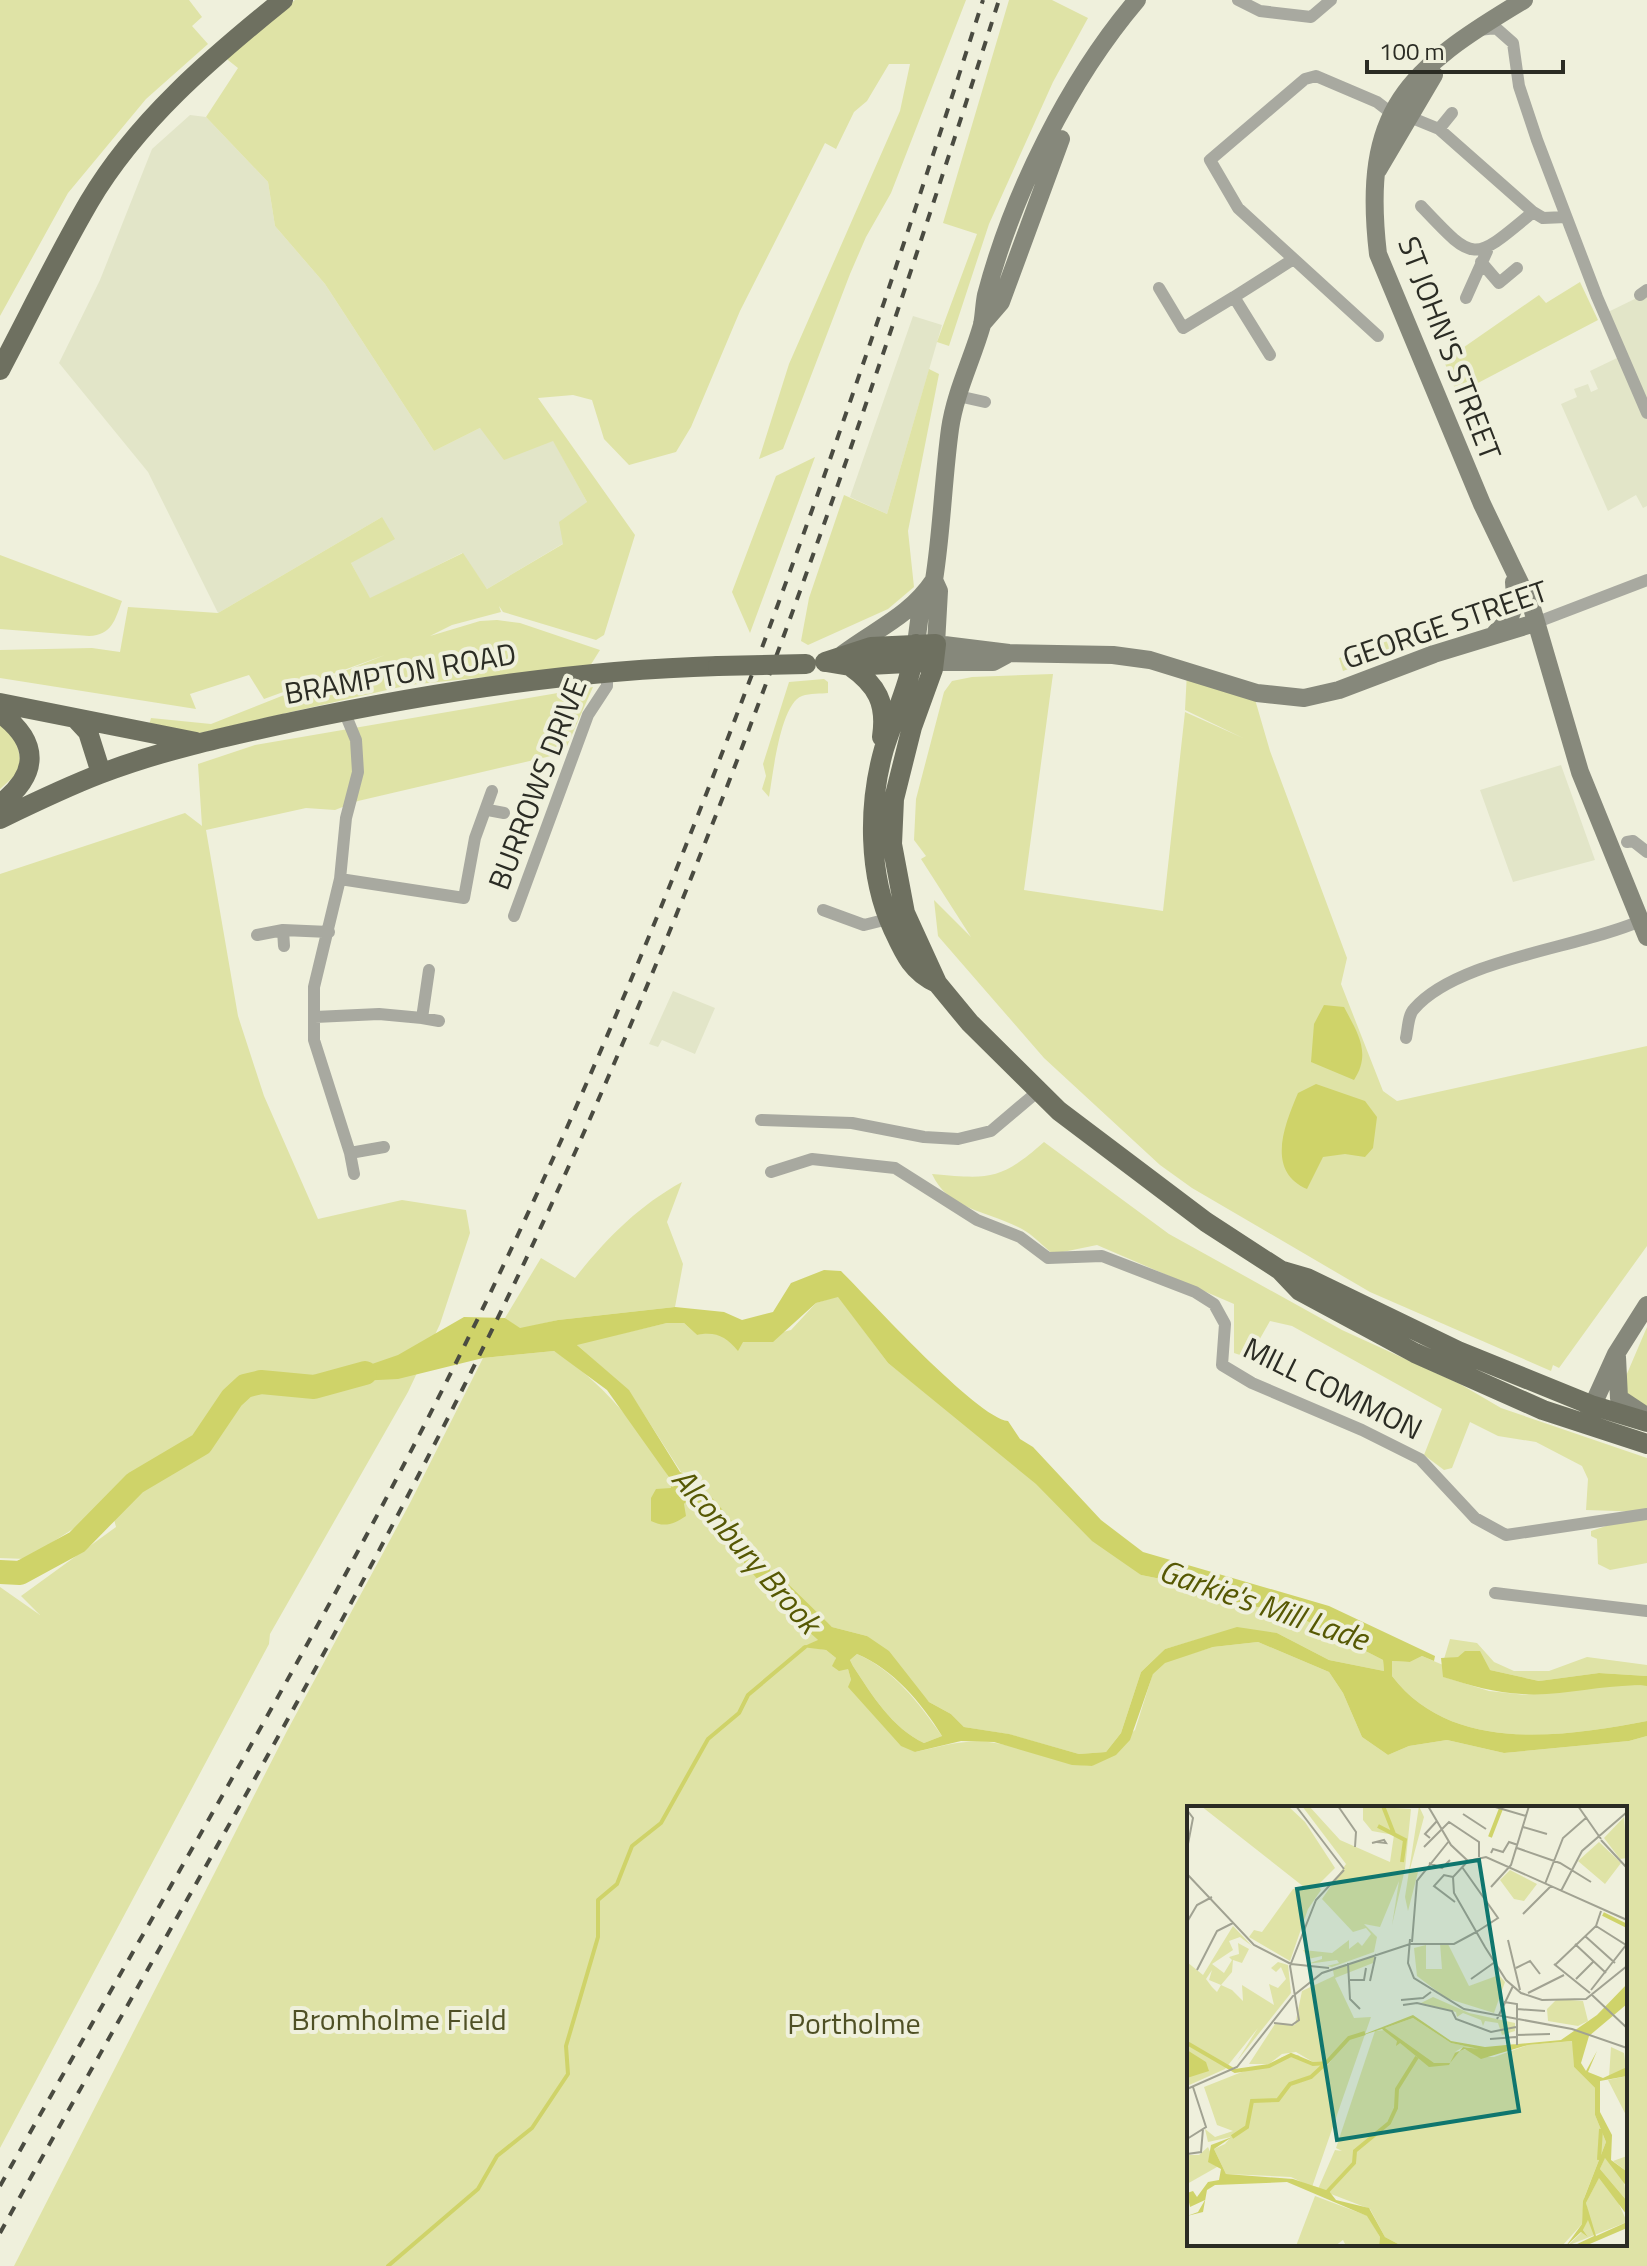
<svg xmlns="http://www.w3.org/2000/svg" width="1647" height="2266" font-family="'Titillium Web',sans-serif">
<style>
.built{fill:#e2e5c8}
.green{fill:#dfe3a6;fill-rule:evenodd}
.water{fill:#cfd369;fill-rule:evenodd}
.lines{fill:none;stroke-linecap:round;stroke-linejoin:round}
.stream{stroke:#cfd369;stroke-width:4}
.river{stroke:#cfd369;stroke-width:24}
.street{stroke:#a8a9a0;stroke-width:12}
.secondary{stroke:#86887b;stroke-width:18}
.primary{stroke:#6e7060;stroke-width:20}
.rail{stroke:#4a4b41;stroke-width:4;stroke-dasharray:10 10;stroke-linecap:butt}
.primary-bridge{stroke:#6e7060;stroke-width:20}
.labels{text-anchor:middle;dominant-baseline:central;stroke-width:8;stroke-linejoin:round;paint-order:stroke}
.street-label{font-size:30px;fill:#2b2c24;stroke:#eff0dc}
.park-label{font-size:30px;fill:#4f5025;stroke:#eff0dc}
.water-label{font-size:32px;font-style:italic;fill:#565803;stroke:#eff0dc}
.inset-river{fill:none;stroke:#cfd369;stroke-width:4}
.inset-road{fill:none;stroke:#a1a292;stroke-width:2}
.view{fill:#0f766e;fill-opacity:0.15;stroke:#0f766e;stroke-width:4}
.inset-edge{fill:none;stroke:#2b2c24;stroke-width:4}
</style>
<rect width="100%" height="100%" fill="#eff0dc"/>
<path class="built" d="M 190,115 L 206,117 L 268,182 L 275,226 L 325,284 L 434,451 L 480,428 L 553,440 L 587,502 L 564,543 L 487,589 L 462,553 L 370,599 L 351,563 L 382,517 L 218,613 L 148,472 L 59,363 L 100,280 L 152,149 Z
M 1647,293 L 1647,506 L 1643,508 L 1636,495 L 1608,511 L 1561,404 L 1577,397 L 1574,389 L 1588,384 L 1591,392 L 1598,389 L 1590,371 L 1617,358 L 1608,312 Z
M 913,316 L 942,325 L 887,514 L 850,497 Z
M 1561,765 L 1595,860 L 1513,882 L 1480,790 Z
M 673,991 L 715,1008 L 695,1054 L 662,1040 L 658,1047 L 649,1044 Z"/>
<path class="green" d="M 0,0 L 189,0 L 202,17 L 192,26 L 208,44 L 146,99 L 68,193 L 0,316 Z
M 295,0 L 966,0 L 891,193 L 866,237 L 850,274 L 783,449 L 759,459 L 789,364 L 900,111 L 910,64 L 889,64 L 867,101 L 854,112 L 836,149 L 825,143 L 740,311 L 691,427 L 676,452 L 629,465 L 604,439 L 592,400 L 573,395 L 538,398 L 635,535 L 604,635 L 596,640 L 503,612 L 499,606 L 501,612 L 452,625 L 430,636 L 480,621 L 497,620 L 520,623 L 600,650 L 590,666 L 409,685 L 200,733 L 149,725 L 151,718 L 211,724 L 385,655 L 264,699 L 249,675 L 190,694 L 196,709 L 0,678 L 0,650 L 92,648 L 120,652 L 128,607 L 218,613 L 382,517 L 395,539 L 351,563 L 370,598 L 463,553 L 487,589 L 563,544 L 559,522 L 587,502 L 553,441 L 504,460 L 480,428 L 434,451 L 325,284 L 275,226 L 268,182 L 206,117 L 238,68 L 223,56 Z
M 1009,0 L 1052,0 L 1088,18 L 1053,82 L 989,224 L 949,346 L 937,342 L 977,234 L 943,223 Z
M 1580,282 L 1598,320 L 1457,394 L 1444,361 L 1539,295 L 1546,303 Z
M 929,369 L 939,374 L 908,531 L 914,587 L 888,609 L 808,645 L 801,641 L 809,598 L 844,495 L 887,514 Z
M 815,457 L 750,633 L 732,592 L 776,476 Z
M 0,555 L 122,601 C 115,620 112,635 89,636 L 0,629 Z
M 1405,635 L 1409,647 L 1343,671 L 1339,658 Z
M 1187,672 L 1254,696 L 1270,751 L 1347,958 L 1341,984 L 1383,1091 L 1397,1101 L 1647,1046 L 1647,1246 L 1559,1368 L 1553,1365 L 1551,1371 L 1370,1292 L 1192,1188 L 1160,1165 L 1044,1058 L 938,936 L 934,900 L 971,937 L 921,859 L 926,856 L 914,840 L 916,799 L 944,692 L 952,681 L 972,677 L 1053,674 L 1024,890 L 1163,911 L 1185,712 L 1243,738 L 1185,710 Z
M 824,679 L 828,682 L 828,693 C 821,694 810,693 802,696 C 780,704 773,775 769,797 L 762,789 L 766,776 L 763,764 L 789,682 Z
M 593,687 L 564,753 L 358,801 L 335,810 L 306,808 L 206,830 L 238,1016 L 264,1096 L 318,1219 L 402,1200 L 466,1210 L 470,1233 L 440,1324 L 408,1392 L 270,1634 L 269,1644 L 0,2148 L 0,1587 L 40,1615 L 21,1596 L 116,1527 L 109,1500 L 87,1520 L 26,1559 L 0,1558 L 0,874 L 185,813 L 202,826 L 198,764 L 255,745 Z
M 0,722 C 16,737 21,750 20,771 L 0,789 Z
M 1044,1142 L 1169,1234 L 1342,1330 L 1460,1384 L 1501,1408 L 1647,1458 L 1647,1512 L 1586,1510 L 1588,1479 L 1582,1466 L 1536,1442 L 1498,1436 L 1470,1422 L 1452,1468 L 1444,1470 L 1424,1455 L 1442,1409 L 1292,1326 L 1270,1321 L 1249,1358 L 1234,1353 L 1234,1304 L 1097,1245 L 1053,1254 C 1043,1246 1033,1235 1022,1229 C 991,1212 948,1210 932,1174 C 989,1179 1000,1181 1044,1142 Z
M 682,1182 L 667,1222 L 683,1264 L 675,1307 L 558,1320 L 520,1329 L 505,1318 L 541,1258 L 575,1278 C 606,1239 638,1206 682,1182 Z
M 838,1296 L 888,1363 L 1023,1470 L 1141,1575 L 1201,1587 L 1232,1601 L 1299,1617 L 1383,1660 L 1384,1671 L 1329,1660 L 1277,1633 L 1227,1631 L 1165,1649 L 1141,1672 L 1121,1733 L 1106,1752 L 1079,1754 L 1008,1734 L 964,1727 L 951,1714 L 929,1702 L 867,1636 L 832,1627 L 771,1577 L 770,1568 L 692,1474 L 681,1472 L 629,1391 L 576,1344 L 667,1323 L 684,1323 L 697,1335 L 712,1332 L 743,1342 L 791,1330 L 816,1303 Z
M 1647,1327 L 1647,1410 L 1630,1400 L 1623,1383 Z
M 554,1351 C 610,1386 653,1445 684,1504 L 690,1497 L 703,1513 L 702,1520 L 819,1641 L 804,1646 L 826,1650 L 836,1658 L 833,1666 L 848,1669 L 851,1680 L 915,1752 C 942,1746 967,1738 995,1743 C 1029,1748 1057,1764 1092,1766 L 1135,1730 L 1153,1673 L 1164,1662 L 1213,1647 L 1258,1642 L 1329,1672 L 1343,1693 L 1362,1737 L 1388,1755 L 1409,1746 L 1447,1740 L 1504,1753 L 1629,1741 L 1647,1736 L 1647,2266 L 14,2266 L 287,1731 L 410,1503 L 483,1358 ZM 1189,1808 L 1625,1808 L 1625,2244 L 1189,2244 Z
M 1647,1518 L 1647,1563 L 1610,1570 L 1598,1564 L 1597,1539 L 1591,1536 L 1591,1531 L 1624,1520 Z
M 1450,1639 L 1477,1643 L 1494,1662 L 1514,1671 L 1549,1671 L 1587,1657 L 1647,1665 L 1647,1676 L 1599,1673 L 1539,1681 L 1490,1670 L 1458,1657 L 1444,1659 Z
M 857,1654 C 894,1670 919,1703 942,1736 L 924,1743 C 892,1728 872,1695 853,1666 L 850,1660 Z
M 1422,1656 L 1443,1665 L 1444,1677 L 1489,1691 L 1526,1695 L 1600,1685 L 1647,1686 L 1647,1721 C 1563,1737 1451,1754 1392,1676 L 1392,1661 L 1410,1662 Z"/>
<path class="water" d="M 1324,1005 L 1344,1007 C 1357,1032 1372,1053 1354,1080 L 1311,1062 L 1314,1024 Z
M 1316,1084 L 1365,1101 L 1377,1117 L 1373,1148 L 1365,1157 L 1345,1154 L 1323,1157 L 1307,1189 C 1266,1171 1284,1126 1298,1093 Z
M 824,1270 L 841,1271 C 869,1299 977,1418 1008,1421 L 1020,1439 L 1033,1447 L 1101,1520 L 1143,1552 L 1329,1606 L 1435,1656 L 1434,1661 L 1422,1656 L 1410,1662 L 1392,1661 L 1392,1676 C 1451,1754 1563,1737 1647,1721 L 1647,1736 L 1629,1741 L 1504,1753 L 1447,1740 L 1409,1746 L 1388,1755 L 1362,1737 L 1343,1693 L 1329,1672 L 1258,1642 L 1213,1647 L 1165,1663 L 1153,1674 L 1130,1740 L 1116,1755 L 1092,1766 L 1072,1765 L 994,1742 L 961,1741 L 915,1752 L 901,1746 L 848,1687 L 851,1680 L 848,1669 L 839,1671 L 832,1666 L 836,1658 L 826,1650 L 802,1647 L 818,1640 L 777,1603 L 726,1541 L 720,1540 L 702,1520 L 703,1513 L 690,1498 L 684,1504 L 686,1516 C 674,1524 665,1528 651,1521 L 651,1498 L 656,1489 L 671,1488 L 671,1480 L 607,1390 L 554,1351 L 483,1358 L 398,1379 L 317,1383 L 398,1355 L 464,1317 L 505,1318 L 520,1328 L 558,1320 L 675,1307 L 724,1312 L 742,1320 L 773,1312 L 791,1283 ZM 838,1297 L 888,1363 L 1036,1484 L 1092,1541 L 1141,1575 L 1201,1587 L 1232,1601 L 1299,1617 L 1383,1660 L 1384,1671 L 1329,1660 L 1277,1633 L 1237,1627 L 1165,1649 L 1141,1672 L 1121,1733 L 1106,1752 L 1079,1754 L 1009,1734 L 964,1727 L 951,1714 L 929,1702 L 889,1651 L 867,1636 L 832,1627 L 784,1580 L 771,1577 L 770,1568 C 751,1547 702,1477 680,1472 L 629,1390 L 577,1345 L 667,1323 L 684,1323 L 697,1335 C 715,1331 726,1336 738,1351 L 743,1342 L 773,1342 L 816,1303 ZM 857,1654 C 893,1669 922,1703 942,1736 L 924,1743 C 892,1728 872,1695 853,1666 L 850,1660 Z
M 1465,1651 L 1480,1651 L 1490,1670 L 1539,1681 L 1599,1673 L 1647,1676 L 1647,1686 C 1605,1683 1564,1697 1522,1694 C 1495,1693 1470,1685 1443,1677 L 1441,1658 L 1458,1657 Z"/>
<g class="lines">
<path class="stream" d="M 0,1582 L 13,1575
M 388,2266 L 478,2189 L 497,2156 L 532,2128 L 568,2074 L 566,2046 L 598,1937 L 598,1900 L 617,1884 L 632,1846 L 661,1823 L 708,1739 L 739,1713 L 748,1695 L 805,1647"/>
<path class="river" d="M 0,1572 L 20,1573 L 77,1542 L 135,1483 L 201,1444 L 232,1398 L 245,1386 L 261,1382 L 314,1387 L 365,1373"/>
<path class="street" d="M 1238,0 L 1260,11 L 1311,17 L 1331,0
M 1479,30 L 1496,28 L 1513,43 L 1519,86 L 1537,140 L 1597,297 L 1647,413
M 1417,120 L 1439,129 L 1533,212 L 1543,218 L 1566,217
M 1439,129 L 1452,113
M 1421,206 C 1475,263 1472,263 1533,212
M 1481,262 L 1499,283 L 1517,268
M 1159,288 L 1183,328 L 1234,297
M 1640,295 L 1647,290
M 1466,298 L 1487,251
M 1378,336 L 1238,208 L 1210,160 L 1305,79 L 1316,76 L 1377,102 L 1390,112
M 1270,355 L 1234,297 L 1292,260
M 958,396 L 985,402
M 1535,623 L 1647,580
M 344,711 L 356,740 L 358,772 L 346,818 L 340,879 L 314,987 L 314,1040 L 350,1153 L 384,1147
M 488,810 L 504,813
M 1627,842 L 1633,841 L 1647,852
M 340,879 L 464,898 L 475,838 L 492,791
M 823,910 L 864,925 L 892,918
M 514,916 L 588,715 L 607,686 L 607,671
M 283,930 L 284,946
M 257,935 L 283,930 L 329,932
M 315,1017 L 379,1014 L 422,1018 L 429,970
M 422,1018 L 439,1021
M 1406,1038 C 1408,1029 1408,1015 1414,1009 C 1457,959 1579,948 1640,921
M 761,1120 L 852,1123 L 924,1137 L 958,1139 L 991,1131 L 1036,1093
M 350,1153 L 354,1174
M 771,1172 L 812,1159 L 895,1168 L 977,1220 L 1020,1237 L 1048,1258 L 1102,1256 L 1195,1292 L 1214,1304 L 1225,1324 L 1222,1365 L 1252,1383 L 1362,1430 L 1420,1459 L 1475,1518 L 1506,1535 L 1647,1514
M 1495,1593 L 1647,1611"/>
<path class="secondary" d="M 1524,0 C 1407,70 1361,109 1378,254 L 1482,504 L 1532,608 L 1580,772 L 1647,937
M 1378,170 L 1434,75
M 982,324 L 1001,302 L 1061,139
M 934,580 L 939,591 L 936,644 L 1009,653 L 1113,655 L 1150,660 L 1257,693 L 1304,698 L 1339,690 L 1434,654 L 1535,623
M 1496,632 C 1515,617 1516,605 1514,582
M 916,644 L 922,598
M 843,654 C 876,629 910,616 934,580 C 942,530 943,480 950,429 C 955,393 972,360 982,325 C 984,315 984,305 986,295 C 1013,193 1069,80 1137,0
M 935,662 L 993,662 L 1006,655
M 1617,1357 L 1619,1398 L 1646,1416
M 1587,1418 L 1616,1354 L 1647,1305"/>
<path class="primary" d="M 0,370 C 29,315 57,257 89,202 C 136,122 211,58 283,0
M 916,644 C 911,681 895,714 884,749 C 868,805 868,875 893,929 C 904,953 912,972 937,983
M 825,662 L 871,647 L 936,644 L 933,669 L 912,727 L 894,799 L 892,844 L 905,913 L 937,983 L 970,1023 L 1059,1111 L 1206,1222 L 1280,1270 L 1300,1291 L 1415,1353 L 1543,1410 L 1647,1444
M 826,662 L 850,666 L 926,662
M 850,666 C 877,685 887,703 882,737
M 0,703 L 196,742
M 0,713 C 41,743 38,775 0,804
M 75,718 L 88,732 L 101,773
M 0,819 C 33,803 66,787 100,774 C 162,750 228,736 292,722 C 433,692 575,670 718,666
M 1283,1271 L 1307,1278 L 1458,1351 L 1591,1405 L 1647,1422"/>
<path class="rail" d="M 0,2186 C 163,1895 337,1608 483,1308 C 687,887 841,445 983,0
M 0,2233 C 171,1924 352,1619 506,1301 C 707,883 858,442 999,0"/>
<path class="primary-bridge" d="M 718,666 L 806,664"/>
</g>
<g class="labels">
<g class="street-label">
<text transform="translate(1450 348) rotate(69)">ST JOHN'S STREET</text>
<text transform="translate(1445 624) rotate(-19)">GEORGE STREET</text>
<text transform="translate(400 673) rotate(-10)">BRAMPTON ROAD</text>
<text transform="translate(537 784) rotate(-69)">BURROWS DRIVE</text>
<text transform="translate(1333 1388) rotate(26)">MILL COMMON</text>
</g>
<g class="park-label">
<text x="399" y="2019">Bromholme Field</text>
<text x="854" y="2023">Portholme</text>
</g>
<g class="water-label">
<text transform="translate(747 1550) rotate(49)">Alconbury Brook</text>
<text transform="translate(1264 1604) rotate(19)">Garkie's Mill Lade</text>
</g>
</g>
<g transform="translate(1187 1806)">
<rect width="440" height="440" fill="#eff0dc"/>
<path d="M 14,0 L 101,0 L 118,16 L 148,62 L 131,79 L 134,84 L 121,103 L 103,155 L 62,131 L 67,124 L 75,126 L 106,83 L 117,81 ZM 115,0 L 122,0 L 153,34 L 203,56 L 207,29 L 185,25 L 176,14 L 176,0 L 224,3 L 218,63 L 205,119 L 212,75 L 193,121 L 177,118 L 190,131 L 187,146 L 145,161 L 140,160 L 152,157 L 150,154 L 120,158 L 135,153 L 135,150 L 121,153 L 116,144 L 145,147 L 162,134 L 162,143 L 171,136 L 175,140 L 184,128 L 179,122 L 166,126 L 135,93 L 159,58 ZM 232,0 L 237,11 L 223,63 L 231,66 L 221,105 L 218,91 ZM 437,11 L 440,52 L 433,53 L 417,32 ZM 412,36 L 434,57 L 418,78 L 391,55 ZM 323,64 L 350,78 L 337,95 L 327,93 L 313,74 ZM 46,120 L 65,140 L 53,131 L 42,135 L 46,144 L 25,158 L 37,167 L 45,154 L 42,151 L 52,148 L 51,137 L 62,143 L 55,157 L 46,154 L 45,166 L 34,179 L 22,174 L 25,164 L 19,173 L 25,181 L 30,186 L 34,179 L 45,184 L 56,195 L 55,179 L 87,199 L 82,178 L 91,182 L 99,173 L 94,161 L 89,166 L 84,162 L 91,156 L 101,159 L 104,187 L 50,255 L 71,222 L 38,263 L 0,280 L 0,156 L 16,169 ZM 253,137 L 261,138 L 282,180 L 312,169 L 318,176 L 307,207 L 259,192 L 230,170 L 227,142 L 239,139 L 239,163 L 255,163 ZM 188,149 L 186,157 L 148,172 L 167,212 L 184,211 L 125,381 L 104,371 L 39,368 L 27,343 L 38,338 L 44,331 L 21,336 L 18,323 L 28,331 L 46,325 L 30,319 L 17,281 L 65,262 L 83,261 L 95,251 L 111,249 L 123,258 L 141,259 L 149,248 L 141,255 L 126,256 L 109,246 L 95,248 L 82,258 L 62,258 L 88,218 L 108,219 L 115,185 L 147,170 L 146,164 ZM 246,191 L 282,207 L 328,217 L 328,225 L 315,229 L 311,217 L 298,215 L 296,220 L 294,214 L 276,207 L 270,211 L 269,206 L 234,197 ZM 370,193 L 396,195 L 401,215 L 391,220 L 361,215 L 360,203 ZM 226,212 L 264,237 L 293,243 L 328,238 L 308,248 L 280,241 L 276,241 L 268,246 L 280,243 L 291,251 L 307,251 L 341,239 L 386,235 L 387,261 L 408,282 L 408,309 L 419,336 L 397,392 L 395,418 L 375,440 L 215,440 L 198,431 L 183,403 L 131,383 L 148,344 L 155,345 L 149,342 L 188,225 L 198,224 L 230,251 L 240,254 L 198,222 ZM 424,241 L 437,247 L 439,262 L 422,271 ZM 440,270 L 440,311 L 421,274 ZM 21,341 L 30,361 L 0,378 L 0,349 L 12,349 ZM 440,350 L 440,367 L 436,370 L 440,395 L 413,363 L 418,351 L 436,369 L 439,365 L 426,355 ZM 412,371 L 427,387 L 440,416 L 380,440 L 395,426 L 401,431 L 396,424 L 402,411 L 399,397 ZM 128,390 L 181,410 L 193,431 L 192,440 L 159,440 L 156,434 L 148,440 L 109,440 Z" fill="#dfe3a6"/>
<path d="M 440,178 L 440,198 L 402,230 L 394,257 L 399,265 L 410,245 L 401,266 L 416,272 L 440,261 L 440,270 L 413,275 L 413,306 L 425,329 L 424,354 L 439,365 L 440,381 L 418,352 L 413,363 L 440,395 L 440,409 L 412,372 L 399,397 L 409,430 L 440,416 L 440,422 L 398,440 L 386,440 L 407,430 L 401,414 L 396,424 L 401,431 L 394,426 L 379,440 L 395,418 L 396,395 L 419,336 L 408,309 L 408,282 L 387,261 L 385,235 L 341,239 L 294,253 L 278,243 L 268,247 L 262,259 L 242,261 L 213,237 L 209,240 L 210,235 L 195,223 L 170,231 L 226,209 L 264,235 L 298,241 L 374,234 L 410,209 ZM 226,212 L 264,237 L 292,243 L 276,241 L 263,257 L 247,257 L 198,222 ZM 0,244 L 19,256 L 22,265 L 0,272 ZM 45,331 L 27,343 L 39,368 L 106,373 L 142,385 L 149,394 L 182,402 L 198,431 L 215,440 L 192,440 L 193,431 L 180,410 L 100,376 L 28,379 L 20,384 L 16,406 L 0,410 L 11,406 L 18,394 L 3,401 L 0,387 L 6,385 L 10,391 L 21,376 L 32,374 L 34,363 L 21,356 L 24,339 Z" fill="#cfd369" fill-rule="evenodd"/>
<path class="inset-river" d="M 196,0 L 207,28M 191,20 L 218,34 L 215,56M 303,31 L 315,0M 416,108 L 440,120M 0,237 L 48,265 L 82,260 L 104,249 L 126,258 L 139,257 L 162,232 L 178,227M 45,331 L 60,321 L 65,295 L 91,294 L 103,278 L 124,271 L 139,257M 412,354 L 414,323M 139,387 L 167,357 L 168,345 L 202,317 L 209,302 L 210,283 L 230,251"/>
<path class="inset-road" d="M 109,0 L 157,63M 151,0 L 169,26 L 168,41M 241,0 L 264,39 L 281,55M 305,0 L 339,10M 391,0 L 414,33M 0,4 L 6,12 L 0,43M 276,8 L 299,23M 336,21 L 360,28M 243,32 L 238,28 L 250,15M 414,34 L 440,62M 185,37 L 197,34 L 199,37 L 190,36M 237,41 L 262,16 L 292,36 L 292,51M 330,42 L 373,57 L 404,76M 304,47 L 306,43 L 316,46 L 322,36 L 331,39M 242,57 L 255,62 L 263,54M 275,61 L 311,112 L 291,125M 0,68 L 67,139 L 104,158M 266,71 L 257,69 L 247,80 L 268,96M 358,78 L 376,32 L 400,11M 304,81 L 324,59 L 342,0M 374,85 L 395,45 L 440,6M 336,108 L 364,80M 440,114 L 299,51 L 281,55 L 266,71 L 267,87 L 298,141 L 319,174 L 334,187 L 355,194 L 399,193 L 440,160M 0,116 L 10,99 L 25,91M 398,130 L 428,157M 223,133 L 221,157 L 227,172 L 277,203 L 385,223 L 440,242M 321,134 L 333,184M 225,136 L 230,75 L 262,35M 388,138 L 419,167M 161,157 L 163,193 L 173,203M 104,158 L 142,162M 367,158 L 403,187M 368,159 L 409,120 L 414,105M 329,162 L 343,155 L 353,168M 10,164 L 30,125 L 46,117M 284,173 L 308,156M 389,173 L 406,156M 163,174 L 177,174 L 179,162M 183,175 L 189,148M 404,184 L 439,139 L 409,120M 341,187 L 377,169M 405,189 L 440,222M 214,194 L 236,192 L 244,186M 317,196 L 330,198 L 330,239M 216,199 L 230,197 L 265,205 L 269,213 L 304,226 L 329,221M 330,203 L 358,205M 310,213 L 326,180M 87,217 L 105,219 L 112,214 L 103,160 L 129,94 L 157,64M 329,229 L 363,228M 303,233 L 329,231M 0,283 L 50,261 L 106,190 L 135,167 L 223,138 L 267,138 L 291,125M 0,333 L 19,321 L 6,281M 0,348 L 14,346 L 16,323"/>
<path class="view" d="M 292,54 L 332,305 L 150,334 L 110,83 Z"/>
<rect width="440" height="440" class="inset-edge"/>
</g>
<path d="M1367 60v12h196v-12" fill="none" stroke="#2b2c24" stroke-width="4"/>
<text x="1379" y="60" font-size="24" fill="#2b2c24" stroke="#eff0dc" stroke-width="6" paint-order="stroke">100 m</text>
</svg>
